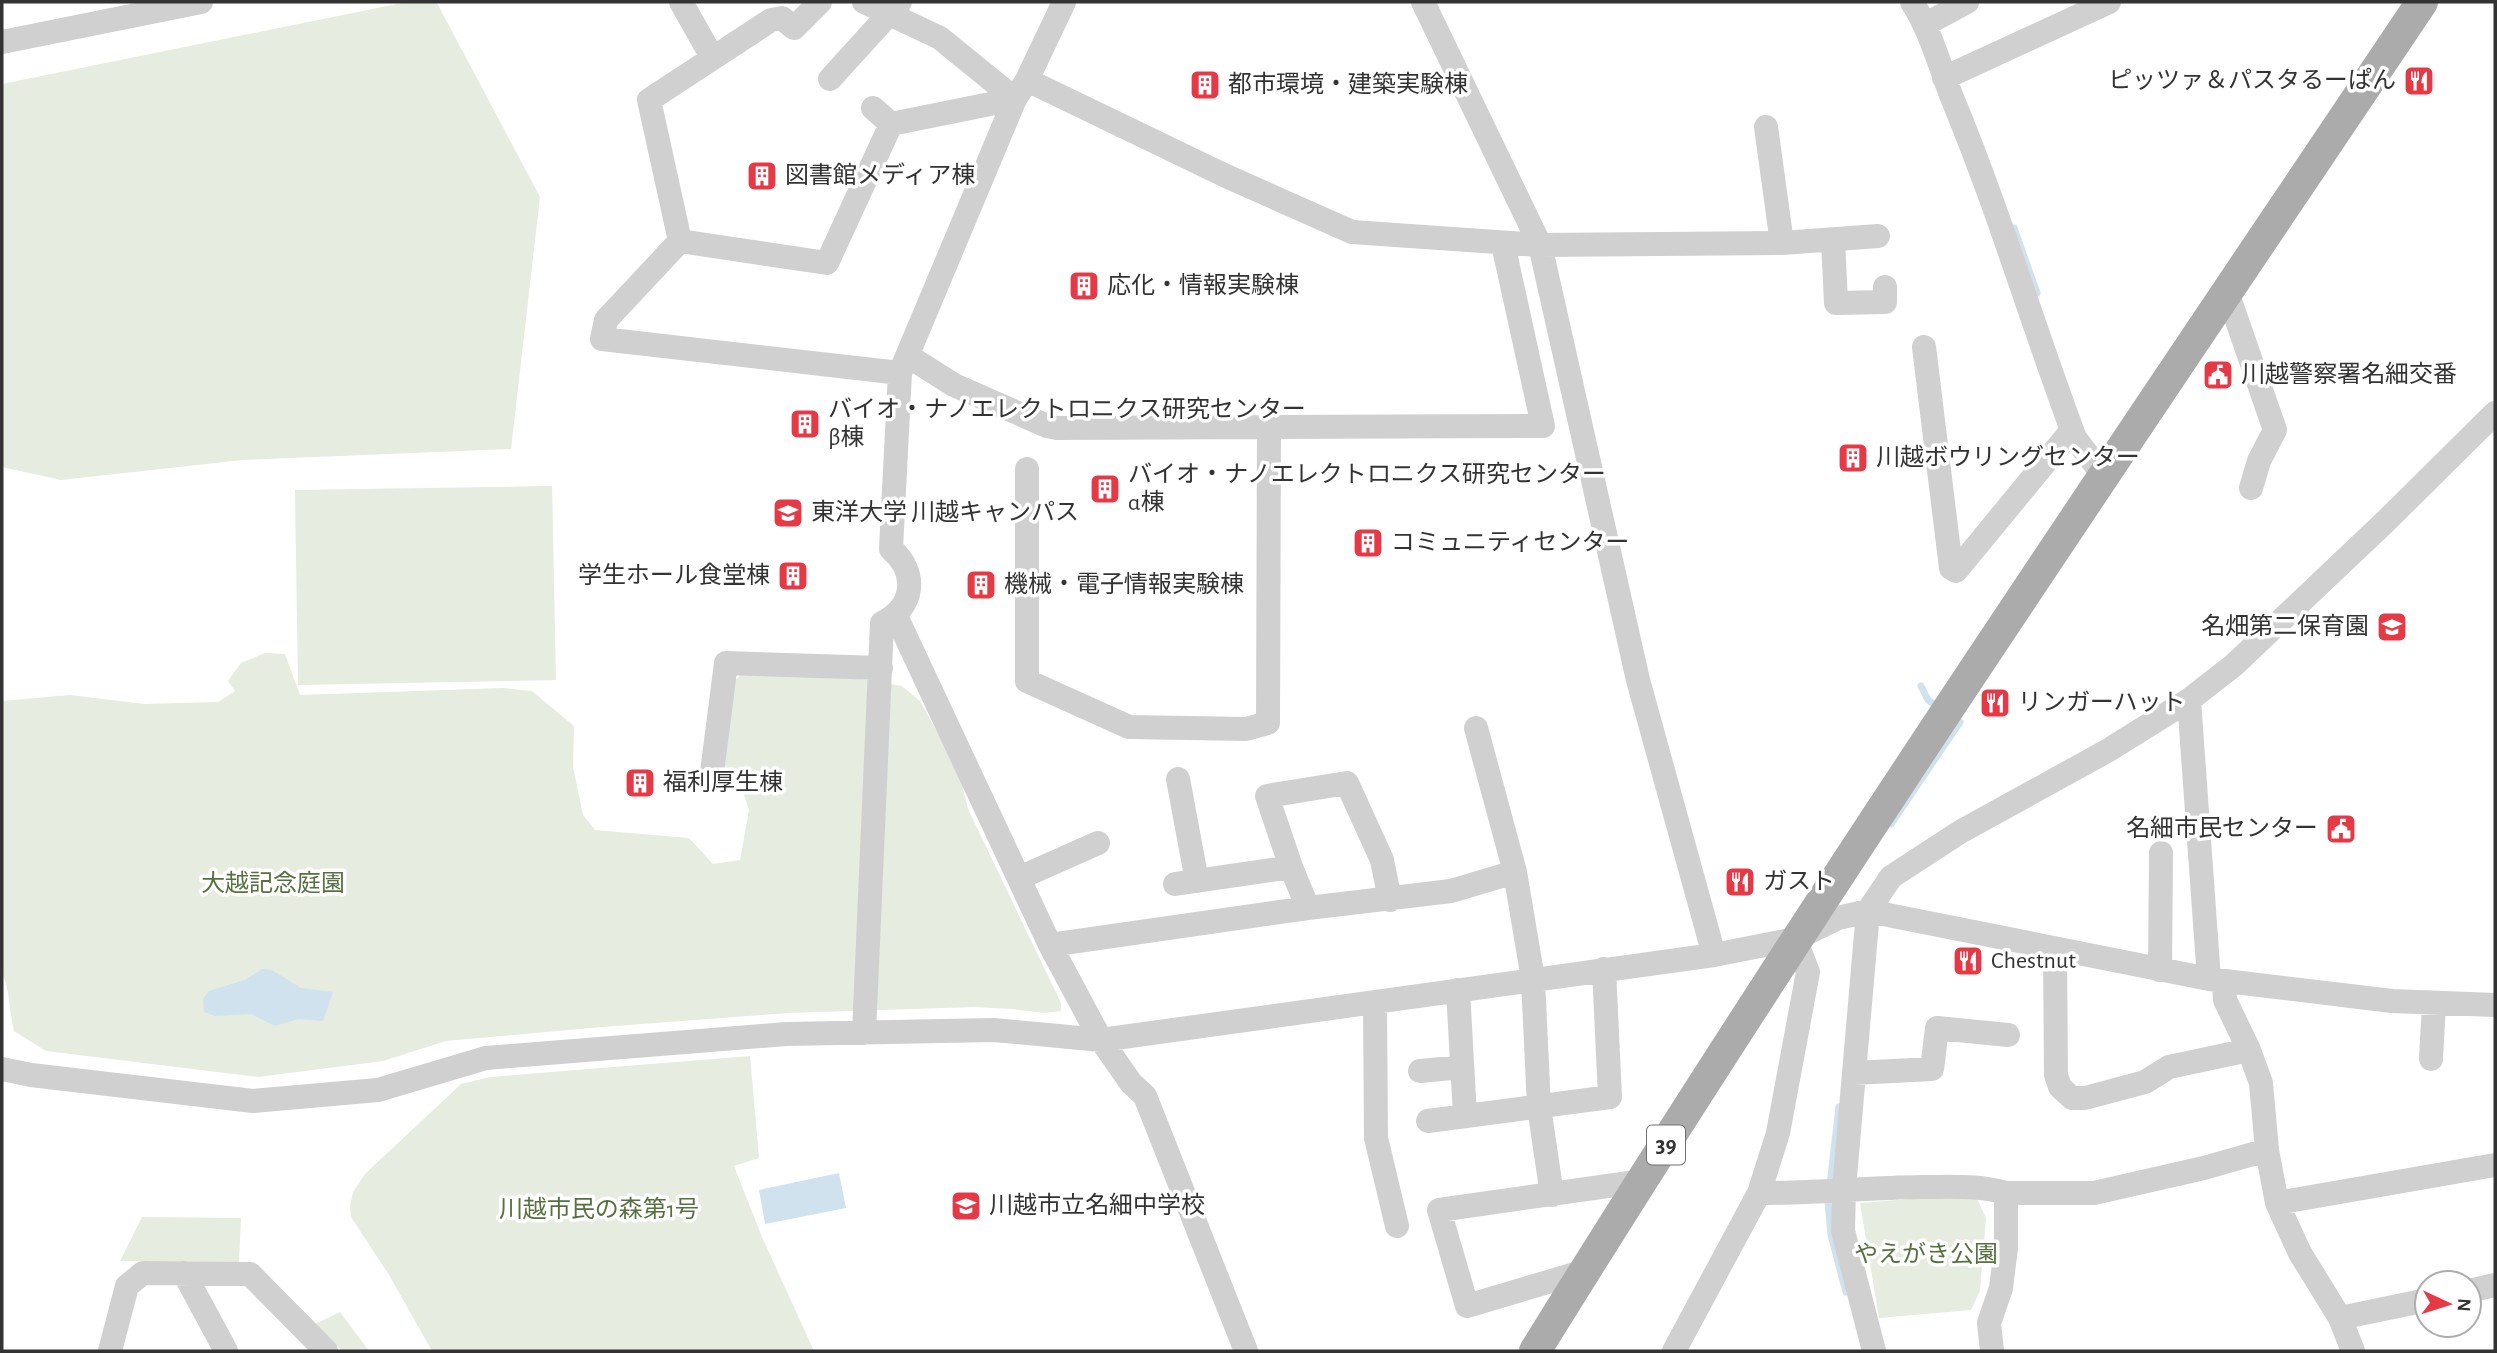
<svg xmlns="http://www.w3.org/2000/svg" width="2497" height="1353" font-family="'Alegreya Sans','Noto Sans JP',sans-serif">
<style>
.green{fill:#e6ecdf}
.water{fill:#cfe2ee}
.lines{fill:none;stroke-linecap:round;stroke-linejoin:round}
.stream{stroke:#cfe2ee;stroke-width:7}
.minor{stroke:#d0d0d0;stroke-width:24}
.major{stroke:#ababab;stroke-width:32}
.labels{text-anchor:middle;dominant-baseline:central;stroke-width:7;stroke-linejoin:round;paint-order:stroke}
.shield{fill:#fff;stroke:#707070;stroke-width:2}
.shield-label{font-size:23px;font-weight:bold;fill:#333}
.poi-label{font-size:24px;fill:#333;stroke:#fff;text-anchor:start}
.park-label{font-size:24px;fill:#56703f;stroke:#fff}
</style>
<rect width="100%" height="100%" fill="#fff"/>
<path class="green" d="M 407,2 L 437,3 L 540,197 L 511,449 L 242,460 L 61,480 L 2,467 L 2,84 Z
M 552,486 L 556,680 L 298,685 L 295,490 Z
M 265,653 L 285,654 L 300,695 L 503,688 L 532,691 L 574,726 L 573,767 L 583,815 L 595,830 L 689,838 L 713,864 L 740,860 L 749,810 L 737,774 L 721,764 L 731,685 L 742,673 L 855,678 L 902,686 L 920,701 L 959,772 L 968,809 L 1061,1003 L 1061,1011 L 1044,1013 L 1013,1009 L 974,1007 L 788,1013 L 602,1027 L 446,1041 L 383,1061 L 258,1077 L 46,1051 L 14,1031 C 9,1010 10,990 2,972 L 2,701 L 70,695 L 144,704 L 218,702 L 235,691 L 228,681 L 241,663 Z
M 750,1056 L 759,1158 L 734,1166 L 762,1237 L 814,1351 L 432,1351 L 389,1275 L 351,1217 L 350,1206 L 353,1192 L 365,1174 L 461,1084 L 490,1077 Z
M 1975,1194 L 1986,1218 L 1980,1291 L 1971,1310 L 1879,1318 L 1860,1203 Z
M 142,1217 L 241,1218 L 239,1262 L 120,1261 Z
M 340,1312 L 369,1351 L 342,1351 L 315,1324 Z"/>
<path class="water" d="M 262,969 L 272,970 L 301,988 L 333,992 L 323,1021 L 298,1019 L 275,1026 L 251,1014 L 215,1016 L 204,1012 L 203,999 L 209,991 L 245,980 Z
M 839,1173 L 846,1208 L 765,1224 L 759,1190 Z"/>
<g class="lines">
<path class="stream" d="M 2014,228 L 2037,293
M 1921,686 L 1928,700 L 1940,709
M 1891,824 L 1960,722 L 1953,717
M 1839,1107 L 1828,1202 L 1831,1235 L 1846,1292"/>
<path class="minor" d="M 681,2 L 712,57
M 820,2 L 794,28 L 782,18 L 771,20 L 649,100 L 680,241 L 827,263 L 891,124
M 864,2 L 940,38 L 1015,99
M 1423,2 L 1540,245 L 1638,680 L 1714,955
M 1912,2 C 1931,32 1940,67 1953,100 C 1999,211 2033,326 2075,438 L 2103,475
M 1926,24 L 1967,2
M 2,42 L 201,2
M 1944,78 L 2109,2
M 830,79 L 900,2
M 1027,80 L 1226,176 L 1352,232 L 1540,245 L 1782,243 L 1878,236
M 873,108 L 891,124 L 1015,99
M 1766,127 L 1782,243
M 1833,240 L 1836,303 L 1885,302 L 1885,287
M 680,241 L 606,320 L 602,339 L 900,373
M 2227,292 L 2275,430 L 2259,461 L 2251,488
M 1924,347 L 1951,568 L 1956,571 L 2072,430
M 908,356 L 954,385 L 1047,426 L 1057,428 L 1543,426 L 1503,244
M 1027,469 L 1027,681 L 1129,727 L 1246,729 L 1268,723 L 1269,426
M 896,616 L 1050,945 L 1101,1040 L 1131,1083 L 1145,1096 L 1246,1351
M 2189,700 L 2209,979
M 1476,728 L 1515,872 L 1533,979 L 1539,1107 L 1552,1195
M 712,772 L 726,663 L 881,668
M 1178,779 L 1197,881
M 1019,878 L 1098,843
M 1175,884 L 1291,867
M 1308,908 L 1291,867 L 1267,796 L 1347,783 L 1382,860 L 1390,900
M 1050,945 L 1308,908 L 1451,891 L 1515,872
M 2055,949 L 2056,1075 L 2060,1087 L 2072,1098 L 2085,1098 L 2145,1082 L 2169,1067 L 2249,1050
M 2160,970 L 2161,853
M 2224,981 L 2225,1000 L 2249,1050 L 2261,1083 L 2267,1150 L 2277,1203 L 2300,1253 L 2340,1318 L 2353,1351
M 1458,990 L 1465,1116
M 1375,1003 L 1376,1138 L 1397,1226
M 864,1033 L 882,623 C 915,607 918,572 891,549 L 900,373 L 1015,99 L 1027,80 L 1064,2
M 2431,1059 L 2434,1003
M 2,1069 L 31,1075 L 253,1101 L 378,1090 L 486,1058 L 786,1034 L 994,1030 L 1101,1040 L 1714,955 L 1795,939 L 1838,918 L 1868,911 L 2209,979 L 2392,1001 L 2495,1005
M 1420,1071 L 1462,1067
M 1854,1073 L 1932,1069 L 1937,1028 L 2008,1035
M 1428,1121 L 1610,1097 L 1604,969
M 1759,1193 C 1813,1193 1867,1188 1921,1187 C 1950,1187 1978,1185 2006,1193 L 2006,1248 L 2001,1288 L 1989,1323 L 1992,1351
M 2006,1193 L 2094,1193 L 2204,1168 L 2267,1150
M 2277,1203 L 2495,1165
M 1585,1271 L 1467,1306 L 1439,1210 L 1643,1181
M 184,1273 L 226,1351
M 2469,1291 L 2495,1285
M 2340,1318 L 2427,1300
M 110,1351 L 127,1286 L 143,1273 L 250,1274 L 326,1351
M 1674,1351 L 1759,1193 L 1778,1133 L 1808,972 L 1795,939
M 1874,1351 L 1843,1231 L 1844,1189 L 1868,911 L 1891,877 L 1960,832 L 2107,751 L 2189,700 L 2234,665 L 2386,521 L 2495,413"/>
<path class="major" d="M 1535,1351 C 1819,893 2122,449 2422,2"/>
</g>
<defs>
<g id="restaurant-square" transform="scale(1.575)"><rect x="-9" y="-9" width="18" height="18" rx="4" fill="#e63946" stroke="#fff"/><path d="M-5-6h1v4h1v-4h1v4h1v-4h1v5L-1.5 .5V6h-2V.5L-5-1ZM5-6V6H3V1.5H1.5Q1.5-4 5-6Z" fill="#fff"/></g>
<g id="building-square" transform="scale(1.575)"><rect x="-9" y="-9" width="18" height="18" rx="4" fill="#e63946" stroke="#fff"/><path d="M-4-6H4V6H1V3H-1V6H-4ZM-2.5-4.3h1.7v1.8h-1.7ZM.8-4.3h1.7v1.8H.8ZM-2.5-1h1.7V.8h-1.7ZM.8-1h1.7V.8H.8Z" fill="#fff"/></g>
<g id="civic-square" transform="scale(1.575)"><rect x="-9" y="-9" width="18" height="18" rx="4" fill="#e63946" stroke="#fff"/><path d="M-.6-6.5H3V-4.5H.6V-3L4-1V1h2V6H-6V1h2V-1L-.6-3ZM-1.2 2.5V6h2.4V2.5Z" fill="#fff"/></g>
<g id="university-square" transform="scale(1.575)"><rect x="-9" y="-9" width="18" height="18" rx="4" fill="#e63946" stroke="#fff"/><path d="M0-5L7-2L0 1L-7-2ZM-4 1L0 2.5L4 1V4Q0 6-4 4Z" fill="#fff"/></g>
<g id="school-square" transform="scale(1.575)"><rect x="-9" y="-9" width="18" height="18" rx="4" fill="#e63946" stroke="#fff"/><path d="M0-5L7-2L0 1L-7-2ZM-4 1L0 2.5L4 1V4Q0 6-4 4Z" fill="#fff"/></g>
</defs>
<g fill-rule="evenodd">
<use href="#restaurant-square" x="2419" y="81"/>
<use href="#building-square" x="1205" y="85"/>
<use href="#building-square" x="762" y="176"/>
<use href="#building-square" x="1084" y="286"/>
<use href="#civic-square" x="2218" y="375"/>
<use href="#building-square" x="805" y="424"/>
<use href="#building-square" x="1853" y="458"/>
<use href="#building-square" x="1105" y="489"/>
<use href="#university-square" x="788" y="513"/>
<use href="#building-square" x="1368" y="543"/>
<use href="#building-square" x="793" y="576"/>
<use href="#building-square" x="981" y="585"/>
<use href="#school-square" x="2392" y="627"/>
<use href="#restaurant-square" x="1995" y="703"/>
<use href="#building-square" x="640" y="783"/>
<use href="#civic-square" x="2341" y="829"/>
<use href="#restaurant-square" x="1740" y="882"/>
<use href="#restaurant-square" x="1968" y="961"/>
<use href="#school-square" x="966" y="1206"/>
</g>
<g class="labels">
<rect class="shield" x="1647" y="1125.5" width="38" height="39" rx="5"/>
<g class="shield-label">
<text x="1666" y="1145">39</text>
</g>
<g class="poi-label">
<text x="2396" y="81" text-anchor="end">ピッツァ＆パスタるーぱん</text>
<text x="1228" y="85">都市環境・建築実験棟</text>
<text x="785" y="176">図書館メディア棟</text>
<text x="1107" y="286">応化・情報実験棟</text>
<text x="2241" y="375">川越警察署名細交番</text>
<text x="828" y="410">バイオ・ナノエレクトロニクス研究センター<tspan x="828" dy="28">β棟</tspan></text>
<text x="1876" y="458">川越ボウリングセンター</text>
<text x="1128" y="475">バイオ・ナノエレクトロニクス研究センター<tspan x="1128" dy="28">α棟</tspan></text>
<text x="811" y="513">東洋大学 川越キャンパス</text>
<text x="1391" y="543">コミュニティセンター</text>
<text x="770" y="576" text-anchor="end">学生ホール食堂棟</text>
<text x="1004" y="585">機械・電子情報実験棟</text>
<text x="2369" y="627" text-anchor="end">名畑第二保育園</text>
<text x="2018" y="703">リンガーハット</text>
<text x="663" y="783">福利厚生棟</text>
<text x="2318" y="829" text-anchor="end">名細市民センター</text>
<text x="1763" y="882">ガスト</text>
<text x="1991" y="961">Chestnut</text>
<text x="989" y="1206">川越市立名細中学校</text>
</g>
<g class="park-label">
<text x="273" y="884">大越記念庭園</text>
<text x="599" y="1210">川越市民の森第1号</text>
<text x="1926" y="1255">やえがき公園</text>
</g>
</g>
<rect width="2497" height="1353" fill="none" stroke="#333333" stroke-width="7"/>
<g transform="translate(2448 1304) rotate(94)"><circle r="33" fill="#ffffff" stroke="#adadad" stroke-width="2"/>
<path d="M0-5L12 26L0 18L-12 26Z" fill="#e63946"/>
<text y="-10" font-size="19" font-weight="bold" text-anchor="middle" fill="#333333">N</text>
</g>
</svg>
